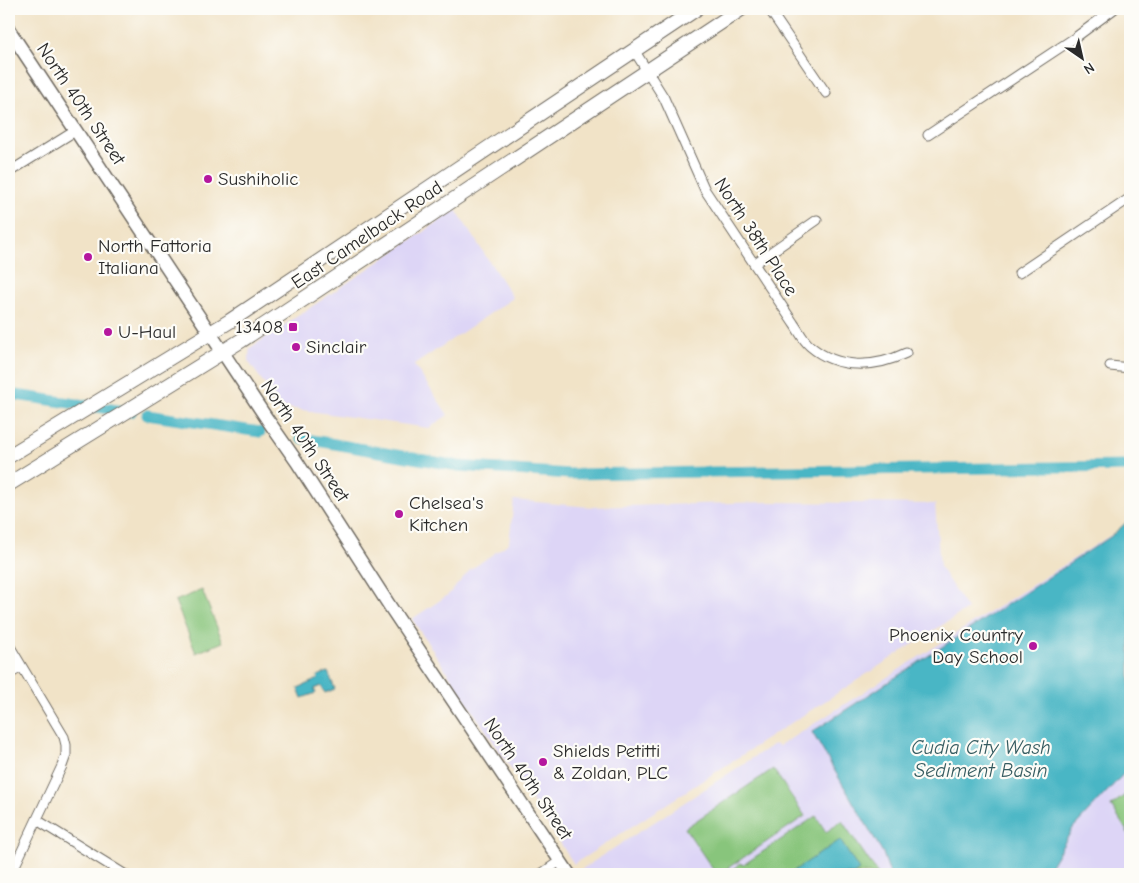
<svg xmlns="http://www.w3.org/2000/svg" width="1139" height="883" font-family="'Comic Neue',sans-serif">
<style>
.built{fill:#ddd5f6}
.green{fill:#88c57b;stroke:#5a7853}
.water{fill:#49b6c5;stroke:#3a7078}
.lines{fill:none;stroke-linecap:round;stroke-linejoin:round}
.canal{stroke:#49b6c5;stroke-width:11}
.minor-casing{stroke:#706b62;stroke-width:11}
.secondary-casing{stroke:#706b62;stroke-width:15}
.primary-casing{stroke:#706b62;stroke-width:16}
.minor{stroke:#fff;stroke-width:9}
.secondary{stroke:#fff;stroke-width:12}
.primary{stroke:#fff;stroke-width:14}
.poi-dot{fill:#b5179e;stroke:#fdfcf7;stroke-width:2}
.labels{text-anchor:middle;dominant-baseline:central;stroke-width:4.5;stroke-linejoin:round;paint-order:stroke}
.street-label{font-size:19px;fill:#2b2b2b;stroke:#fdfcf7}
.poi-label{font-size:19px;fill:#2b2b2b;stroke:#fdfcf7;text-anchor:start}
.water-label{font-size:20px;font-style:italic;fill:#365c61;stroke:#fdfcf7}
</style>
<rect width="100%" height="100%" fill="#fdfcf7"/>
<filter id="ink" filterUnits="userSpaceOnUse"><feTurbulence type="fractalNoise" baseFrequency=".02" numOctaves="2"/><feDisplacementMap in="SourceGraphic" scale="10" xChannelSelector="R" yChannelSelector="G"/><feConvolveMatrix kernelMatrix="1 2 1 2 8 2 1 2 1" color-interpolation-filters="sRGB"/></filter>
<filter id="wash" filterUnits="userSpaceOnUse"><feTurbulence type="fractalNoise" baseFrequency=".0096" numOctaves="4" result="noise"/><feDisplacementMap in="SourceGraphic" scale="20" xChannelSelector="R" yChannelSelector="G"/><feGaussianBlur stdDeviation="1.12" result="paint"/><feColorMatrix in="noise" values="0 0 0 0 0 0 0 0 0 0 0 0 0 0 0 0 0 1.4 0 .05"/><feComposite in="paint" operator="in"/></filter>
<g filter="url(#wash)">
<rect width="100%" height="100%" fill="#f1e3c7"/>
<path class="built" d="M 456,210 L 513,298 L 414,365 L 448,415 L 429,428 L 281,407 L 248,361 L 250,348 Z
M 514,500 L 590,507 L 769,502 L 935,504 L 940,567 L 967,609 L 574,864 L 412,619 L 448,595 L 470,570 L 509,543 Z
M 1119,530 L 1130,547 L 1130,874 L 581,874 L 579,871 L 774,744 L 779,746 Z"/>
<path class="green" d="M 202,590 L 223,642 L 196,653 L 175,601 Z
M 773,769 L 805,816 L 719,874 L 716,874 L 685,828 Z
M 1130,791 L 1130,836 L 1111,806 Z
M 816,816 L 826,832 L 842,821 L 878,874 L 725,874 L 741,863 L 743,865 Z"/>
<path class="water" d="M 1130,519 L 1130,767 L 1073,828 L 1046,874 L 890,874 L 883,853 L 812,732 L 1110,537 Z
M 328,672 L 335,689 L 325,693 L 321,686 L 314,689 L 316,693 L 302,698 L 298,688 L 318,679 L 317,676 Z
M 840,840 L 859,870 L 853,874 L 789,874 Z"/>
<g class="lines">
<path class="canal" d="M 9,394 L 131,412
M 147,415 L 260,432
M 301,438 L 458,466 L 569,474 L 1130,466"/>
</g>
</g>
<g filter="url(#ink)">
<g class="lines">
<g class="minor-casing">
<path id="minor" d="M 769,9 L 826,93
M 634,50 L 664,98 L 705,190 L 794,324 C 799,331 803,340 810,346 C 838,370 875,368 906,353
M 928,135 L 1076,37 L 1114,9
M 9,172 L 75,131
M 754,264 L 817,220
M 1019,273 L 1130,198
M 1110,366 L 1130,368
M 9,645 L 64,737 L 66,745 L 66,755 L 62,766 L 11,874
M 9,674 L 22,667
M 37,820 L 124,874
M 541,874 L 560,861"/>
</g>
<g class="secondary-casing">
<path id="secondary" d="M 9,30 L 267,419 L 297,462 L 391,608 L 569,874"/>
</g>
<g class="primary-casing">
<path id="primary" d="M 9,456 L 230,321 L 696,9
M 9,484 L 242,340 L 741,9"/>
</g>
<use href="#minor" class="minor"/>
<use href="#secondary" class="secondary"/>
<use href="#primary" class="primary"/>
</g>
</g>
<g class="poi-dot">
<circle cx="208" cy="179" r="5"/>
<circle cx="88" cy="257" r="5"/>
<rect x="288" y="322" width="10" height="10" rx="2.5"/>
<circle cx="108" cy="332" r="5"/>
<circle cx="296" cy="347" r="5"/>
<circle cx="399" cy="514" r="5"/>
<circle cx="1033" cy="646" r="5"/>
<circle cx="543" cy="762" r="5"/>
</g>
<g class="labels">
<g class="street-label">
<text transform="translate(81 104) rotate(56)">North 40th Street</text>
<text transform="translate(367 235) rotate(-34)">East Camelback Road</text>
<text transform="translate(756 237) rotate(57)">North 38th Place</text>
<text transform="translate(305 441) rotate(56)">North 40th Street</text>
<text transform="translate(528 779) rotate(56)">North 40th Street</text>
</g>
<g class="poi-label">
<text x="218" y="179">Sushiholic</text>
<text x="98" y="246">North Fattoria<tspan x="98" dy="22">Italiana</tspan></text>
<text x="283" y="327" text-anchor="end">13408</text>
<text x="118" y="332">U-Haul</text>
<text x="306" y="347">Sinclair</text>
<text x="409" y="503">Chelsea's<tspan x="409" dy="22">Kitchen</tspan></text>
<text x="1023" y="635" text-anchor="end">Phoenix Country<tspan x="1023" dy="22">Day School</tspan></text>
<text x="553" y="751">Shields Petitti<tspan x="553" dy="22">&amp; Zoldan, PLC</tspan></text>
</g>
<g class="water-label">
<text x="981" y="747">Cudia City Wash<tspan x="981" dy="23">Sediment Basin</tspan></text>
</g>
</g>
<rect width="1139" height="883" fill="none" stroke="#fdfcf7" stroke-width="30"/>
<g transform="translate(1082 58) rotate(146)" stroke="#fdfcf7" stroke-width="4" paint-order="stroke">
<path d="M0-4L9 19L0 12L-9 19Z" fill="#2b2b2b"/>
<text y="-8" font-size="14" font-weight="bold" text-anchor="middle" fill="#2b2b2b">N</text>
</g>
</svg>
